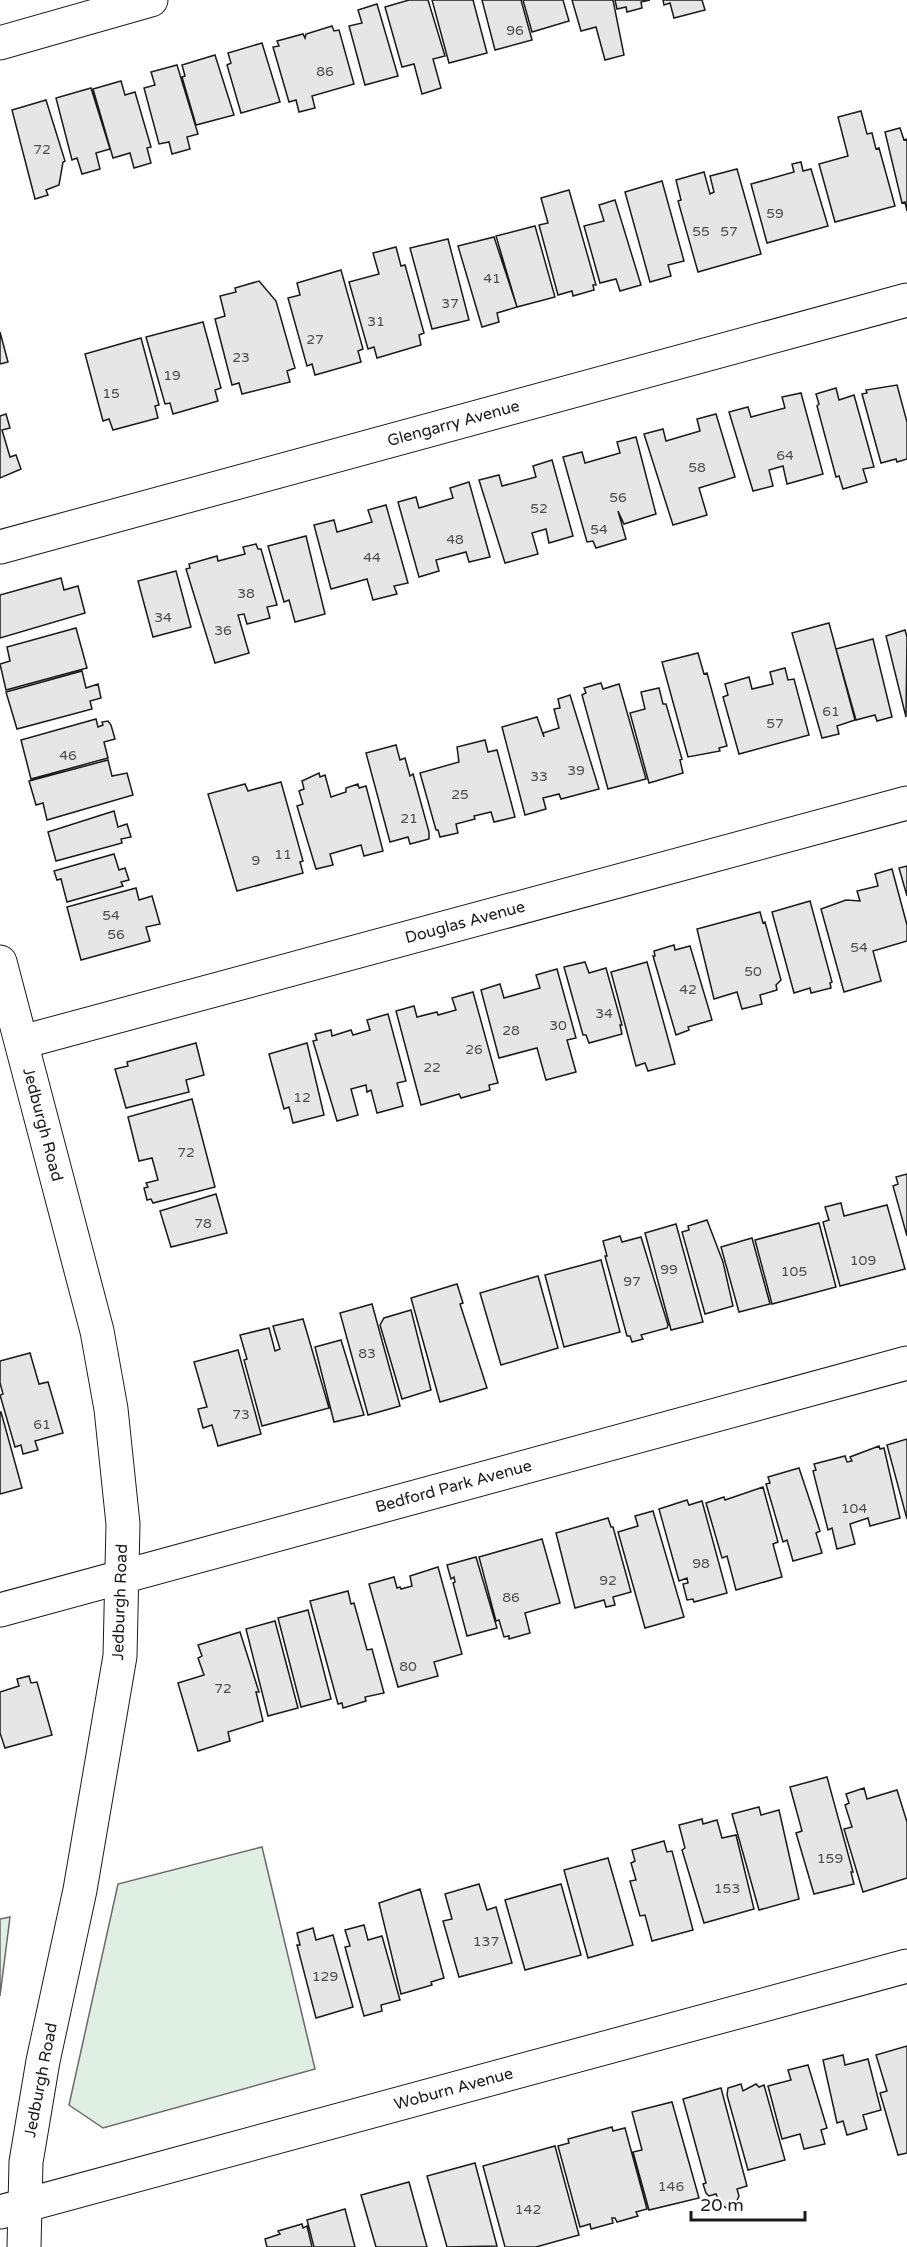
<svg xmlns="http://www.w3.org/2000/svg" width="907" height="2247" font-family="'Varela Round',sans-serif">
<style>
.green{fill:#e0efe3;stroke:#6a6a6a;stroke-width:1.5}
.building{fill:#e6e6e6;stroke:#1a1a1a;stroke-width:1.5}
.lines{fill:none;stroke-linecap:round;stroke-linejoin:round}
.minor-casing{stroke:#1a1a1a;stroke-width:35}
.secondary-casing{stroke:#1a1a1a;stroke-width:35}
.minor{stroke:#fff;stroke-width:33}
.secondary{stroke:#fff;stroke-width:33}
.labels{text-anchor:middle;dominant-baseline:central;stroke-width:4.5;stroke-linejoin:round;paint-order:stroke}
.number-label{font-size:14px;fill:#4d4d4d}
.street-label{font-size:16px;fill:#1a1a1a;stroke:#fff}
</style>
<rect width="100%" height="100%" fill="#fff"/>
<path class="green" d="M 262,1847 L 315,2069 L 103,2128 L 69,2105 L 118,1884 Z
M 10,1917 L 0,1996 L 0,1919 Z"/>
<path class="building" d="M 409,0 L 428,0 L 445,56 L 433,59 L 441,88 L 422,94 L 414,64 L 402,67 L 385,7 Z
M 432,0 L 473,0 L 487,53 L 449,63 Z
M 482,0 L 521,0 L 532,40 L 495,50 Z
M 523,0 L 563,0 L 569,21 L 532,32 Z
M 572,0 L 613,0 L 624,55 L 605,60 L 596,27 L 581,31 Z
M 615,0 L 650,0 L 641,2 L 642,8 L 627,12 L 626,7 L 617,9 Z
M 663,0 L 702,0 L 705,10 L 674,18 L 670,3 L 664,5 Z
M 377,4 L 398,76 L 365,85 L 349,26 L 362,23 L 358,10 Z
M 332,26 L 334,31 L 339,30 L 354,84 L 312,96 L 315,108 L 299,112 L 296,100 L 289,102 L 273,47 L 279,46 L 277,41 L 303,34 L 305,38 L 306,34 Z
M 262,43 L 280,102 L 241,113 L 227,65 L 231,63 L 228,53 Z
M 215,55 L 234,115 L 196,125 L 182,77 L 185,76 L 182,65 Z
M 177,65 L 198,134 L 187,137 L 190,149 L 172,154 L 169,142 L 159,144 L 144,88 L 155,85 L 151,72 Z
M 121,81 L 125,95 L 135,92 L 151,147 L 147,148 L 151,163 L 134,168 L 130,153 L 113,158 L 93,89 Z
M 91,88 L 110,149 L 96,153 L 100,169 L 82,174 L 77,158 L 72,160 L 56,98 Z
M 46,100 L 65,161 L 63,162 L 59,185 L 46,190 L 48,195 L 35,199 L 12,110 Z
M 861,111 L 867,134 L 872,133 L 876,149 L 879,148 L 895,206 L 835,222 L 819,164 L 848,156 L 838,117 Z
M 900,128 L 904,140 L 907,139 L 907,211 L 905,202 L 902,203 L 885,132 Z
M 801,162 L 803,171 L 811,169 L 828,226 L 767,243 L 751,184 L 794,172 L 792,164 Z
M 737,169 L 761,254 L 698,272 L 678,201 L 681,200 L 676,180 L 704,172 L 710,194 L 714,192 L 710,176 Z
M 662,181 L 684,261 L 668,265 L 671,276 L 650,282 L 625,192 Z
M 569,190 L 596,285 L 593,285 L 594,290 L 573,296 L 572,291 L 558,295 L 539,225 L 548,223 L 541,198 Z
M 615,200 L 641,285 L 620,291 L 616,279 L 600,283 L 584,226 L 604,221 L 599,205 Z
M 535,226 L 555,297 L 517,307 L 496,236 Z
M 494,237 L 517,307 L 497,313 L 499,322 L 482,327 L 458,246 Z
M 448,239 L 469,320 L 432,329 L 410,248 Z
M 396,247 L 401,266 L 405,265 L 424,333 L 419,335 L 421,345 L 377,358 L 374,347 L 368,349 L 349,282 L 379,274 L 373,253 Z
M 341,270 L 363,349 L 358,351 L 361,362 L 315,375 L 312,364 L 307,366 L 288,298 L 300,295 L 297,283 Z
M 259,281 L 276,301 L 295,368 L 287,371 L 290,382 L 242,394 L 239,383 L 232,385 L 215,319 L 225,316 L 220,296 L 236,292 L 235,288 Z
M 203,322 L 221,388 L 215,390 L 218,401 L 173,414 L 170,403 L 165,404 L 146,337 Z
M 0,332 L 8,362 L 0,364 Z
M 141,338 L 159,405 L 155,406 L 158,418 L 113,430 L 109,419 L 103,421 L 85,354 Z
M 897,385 L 907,422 L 907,459 L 897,462 L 896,459 L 881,463 L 862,394 L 867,393 L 866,390 Z
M 836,388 L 839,400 L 854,395 L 874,467 L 863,469 L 867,482 L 843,489 L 839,476 L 836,477 L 817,406 L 819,404 L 816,394 Z
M 801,393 L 823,474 L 787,484 L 783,466 L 769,470 L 773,486 L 753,491 L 729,412 L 748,407 L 751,417 L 785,408 L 782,397 Z
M 6,414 L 10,428 L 2,430 L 10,457 L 16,455 L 21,469 L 0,478 L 0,416 Z
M 716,414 L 735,477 L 699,488 L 707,515 L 673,525 L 644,434 L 663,429 L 666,441 L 700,431 L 697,419 Z
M 636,437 L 656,514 L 624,524 L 618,511 L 626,539 L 596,548 L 593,541 L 587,542 L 563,457 L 582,452 L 585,463 L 620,453 L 617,442 Z
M 552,460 L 573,536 L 549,543 L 546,529 L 532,533 L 538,554 L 505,563 L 479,480 L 499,475 L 502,486 L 536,477 L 533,466 Z
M 469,482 L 490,557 L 469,562 L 466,552 L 436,560 L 439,571 L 419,577 L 398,502 L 416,497 L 419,508 L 453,498 L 450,488 Z
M 386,505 L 408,583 L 394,586 L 397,594 L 373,600 L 367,579 L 331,589 L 314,525 L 334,520 L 337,532 L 372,522 L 368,510 Z
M 306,536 L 325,614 L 295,622 L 289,600 L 284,602 L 268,546 Z
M 256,544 L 258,549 L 261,549 L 277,605 L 267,607 L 270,618 L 247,624 L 244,614 L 238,615 L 249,653 L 215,663 L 186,569 L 190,568 L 189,564 L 217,556 L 218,561 L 245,554 L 243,547 Z
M 176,571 L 191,627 L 153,637 L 138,581 Z
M 61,578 L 64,590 L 78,586 L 85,613 L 0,638 L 0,595 Z
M 829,623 L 855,720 L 837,726 L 839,734 L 822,738 L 792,633 Z
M 76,628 L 87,668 L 6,690 L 0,664 L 10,661 L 7,647 Z
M 905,630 L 907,637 L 906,717 L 886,636 Z
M 873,639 L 892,717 L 877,721 L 875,715 L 856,720 L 836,649 Z
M 698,653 L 704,674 L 707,673 L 727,746 L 719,748 L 720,751 L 688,757 L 662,662 Z
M 785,668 L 788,680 L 794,679 L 809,735 L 739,754 L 723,697 L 728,695 L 725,684 L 749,677 L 752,689 L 773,684 L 770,672 Z
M 82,671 L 86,688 L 98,684 L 101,698 L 90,701 L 92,709 L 17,729 L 6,692 Z
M 601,683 L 603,689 L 619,684 L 646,779 L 608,789 L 582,695 L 586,693 L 584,688 Z
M 659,688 L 663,704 L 666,704 L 682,759 L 680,760 L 683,773 L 649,783 L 630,713 L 645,709 L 641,692 Z
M 570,695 L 599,789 L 561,799 L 559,794 L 543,798 L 546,809 L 525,815 L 502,727 L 537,717 L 544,737 L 543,733 L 559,728 L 554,709 L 560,708 L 558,699 Z
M 96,719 L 98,727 L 103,725 L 102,722 L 108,721 L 111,725 L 115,739 L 104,742 L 108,758 L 31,779 L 21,740 Z
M 485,740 L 488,752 L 497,750 L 515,817 L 494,822 L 491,812 L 474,816 L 475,819 L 456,824 L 458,833 L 440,837 L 438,830 L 436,830 L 420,773 L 459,762 L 457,747 Z
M 396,745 L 400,760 L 405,758 L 410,776 L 413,774 L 429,832 L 429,839 L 410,844 L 408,837 L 390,842 L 366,753 Z
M 108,760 L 112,776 L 127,773 L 133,795 L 47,820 L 43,803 L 36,805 L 29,781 Z
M 319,773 L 320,777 L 325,775 L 331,797 L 346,792 L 346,788 L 358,784 L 359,788 L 366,786 L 383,851 L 364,856 L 361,845 L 330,854 L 333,865 L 316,869 L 297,806 L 303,804 L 299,791 L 304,789 L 302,781 Z
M 281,782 L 303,861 L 300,862 L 303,873 L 237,891 L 208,794 L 245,784 L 248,791 Z
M 114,811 L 118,827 L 127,824 L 131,837 L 121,839 L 122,843 L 56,861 L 48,832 Z
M 114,854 L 119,870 L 125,868 L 129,880 L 121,882 L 123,886 L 67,902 L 61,879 L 57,880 L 54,871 Z
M 907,866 L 907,896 L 899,868 Z
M 892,869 L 907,925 L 907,941 L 873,951 L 881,981 L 844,992 L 821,909 L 846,900 L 860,901 L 857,891 L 878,886 L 875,874 Z
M 136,888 L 139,900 L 152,896 L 160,924 L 146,927 L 150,941 L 81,960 L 67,907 Z
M 810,901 L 832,982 L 830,983 L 831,988 L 811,993 L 810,988 L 794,993 L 772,912 Z
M 760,912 L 763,923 L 765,922 L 781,980 L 776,985 L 777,990 L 760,995 L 762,1004 L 742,1009 L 737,992 L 714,999 L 697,929 Z
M 674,945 L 675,950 L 690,946 L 712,1020 L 688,1027 L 689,1030 L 676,1035 L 653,956 L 655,956 L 654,951 Z
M 585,962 L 589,973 L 606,968 L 622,1025 L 620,1025 L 622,1034 L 589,1043 L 586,1035 L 583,1035 L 564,967 Z
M 647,962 L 675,1064 L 648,1071 L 645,1063 L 636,1066 L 611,972 Z
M 557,969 L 576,1038 L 567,1040 L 576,1072 L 546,1080 L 537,1048 L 499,1058 L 481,990 L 500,984 L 504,998 L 540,988 L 536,975 Z
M 473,992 L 498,1083 L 489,1085 L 490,1090 L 461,1098 L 459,1094 L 421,1105 L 396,1011 L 414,1006 L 417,1017 L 437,1012 L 438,1015 L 456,1010 L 452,998 Z
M 388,1014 L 406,1081 L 397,1083 L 403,1106 L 377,1113 L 371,1090 L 367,1092 L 366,1085 L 351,1089 L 358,1115 L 337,1121 L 313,1041 L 317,1040 L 315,1034 L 331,1030 L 332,1036 L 351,1030 L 353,1035 L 370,1030 L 367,1020 Z
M 196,1043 L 204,1075 L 186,1080 L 189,1092 L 126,1108 L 115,1069 L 128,1066 L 127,1062 Z
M 307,1043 L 324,1115 L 293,1123 L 289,1107 L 284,1109 L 269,1054 Z
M 192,1099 L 215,1187 L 153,1203 L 151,1199 L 147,1200 L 144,1188 L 148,1187 L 146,1183 L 158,1180 L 152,1158 L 139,1161 L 128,1117 Z
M 907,1174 L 907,1236 L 893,1186 L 898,1184 L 896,1177 Z
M 216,1194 L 227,1233 L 171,1247 L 160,1211 Z
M 841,1203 L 844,1216 L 887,1205 L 905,1269 L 840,1286 L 823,1222 L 829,1220 L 825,1207 Z
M 707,1220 L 723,1262 L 733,1306 L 705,1314 L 682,1232 L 689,1230 L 688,1226 Z
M 819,1223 L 836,1287 L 772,1304 L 755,1240 Z
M 676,1224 L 703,1322 L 671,1330 L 645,1233 Z
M 620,1236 L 622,1242 L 641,1237 L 668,1325 L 667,1328 L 641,1335 L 643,1339 L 632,1342 L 630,1336 L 627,1336 L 605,1256 L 607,1256 L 603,1241 Z
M 752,1238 L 770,1304 L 739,1312 L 721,1247 Z
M 601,1260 L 620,1332 L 564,1347 L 545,1275 Z
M 538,1276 L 558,1348 L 501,1365 L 480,1293 Z
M 457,1284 L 463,1303 L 460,1304 L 487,1388 L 440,1402 L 411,1298 Z
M 372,1304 L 400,1406 L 368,1415 L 340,1313 Z
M 411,1310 L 431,1390 L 402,1399 L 380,1325 L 384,1318 Z
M 303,1319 L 329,1408 L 262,1426 L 244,1360 L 247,1359 L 240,1335 L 269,1328 L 275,1351 L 280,1349 L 273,1326 Z
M 341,1340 L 364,1415 L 334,1422 L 315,1347 Z
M 238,1350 L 261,1434 L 218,1446 L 212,1425 L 203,1428 L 198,1409 L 207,1407 L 194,1362 Z
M 30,1353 L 39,1384 L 48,1382 L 63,1433 L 35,1441 L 38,1450 L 23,1454 L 21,1445 L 15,1447 L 0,1395 L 3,1394 L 0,1383 L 0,1361 Z
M 1,1412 L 22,1488 L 0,1494 L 0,1412 Z
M 907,1439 L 907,1519 L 887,1445 Z
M 879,1446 L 880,1449 L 884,1448 L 900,1518 L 870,1526 L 868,1518 L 850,1524 L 855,1544 L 837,1549 L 832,1528 L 828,1530 L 813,1471 L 816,1470 L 814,1464 L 845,1456 L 847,1462 L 852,1461 L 850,1457 Z
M 799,1468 L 820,1531 L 816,1533 L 822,1553 L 793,1561 L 787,1540 L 783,1542 L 766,1484 L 770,1483 L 768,1477 Z
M 763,1487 L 778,1542 L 773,1544 L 782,1577 L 736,1590 L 727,1556 L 722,1558 L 706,1503 L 724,1497 L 725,1500 Z
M 687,1500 L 689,1505 L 702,1501 L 727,1593 L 694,1602 L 693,1599 L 687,1600 L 683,1584 L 688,1583 L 687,1578 L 679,1581 L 659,1509 Z
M 653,1511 L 684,1617 L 645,1628 L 618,1532 L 638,1526 L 635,1516 Z
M 608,1518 L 611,1527 L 613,1527 L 631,1592 L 613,1597 L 615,1605 L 606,1607 L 604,1600 L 575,1608 L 556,1533 Z
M 542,1539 L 560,1603 L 525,1613 L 530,1633 L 509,1639 L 509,1636 L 504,1637 L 499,1620 L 496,1621 L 479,1557 Z
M 476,1557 L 497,1628 L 467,1636 L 453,1583 L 455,1582 L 454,1577 L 451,1579 L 447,1565 Z
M 438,1567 L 462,1654 L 434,1662 L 438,1676 L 398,1687 L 369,1584 L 394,1577 L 397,1588 L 400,1587 L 401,1589 L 412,1586 L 410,1576 Z
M 348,1591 L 351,1604 L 354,1603 L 367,1650 L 372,1649 L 384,1693 L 365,1697 L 366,1701 L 343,1708 L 342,1703 L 338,1704 L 310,1601 Z
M 308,1610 L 331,1699 L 301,1707 L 278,1618 Z
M 275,1621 L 298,1708 L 268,1716 L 246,1629 Z
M 240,1632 L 259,1692 L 256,1692 L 263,1721 L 228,1732 L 230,1741 L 198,1751 L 178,1683 L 204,1675 L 198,1658 L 202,1656 L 198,1645 Z
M 29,1676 L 31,1683 L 37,1682 L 52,1735 L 5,1748 L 0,1733 L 0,1692 L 19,1686 L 17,1679 Z
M 827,1777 L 853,1872 L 851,1872 L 854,1884 L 814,1894 L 796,1833 L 802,1831 L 790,1787 Z
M 864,1788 L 867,1799 L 897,1790 L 907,1822 L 907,1878 L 863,1892 L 844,1829 L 852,1827 L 845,1805 L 849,1803 L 846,1794 Z
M 759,1807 L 761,1815 L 779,1810 L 799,1899 L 759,1910 L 732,1814 Z
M 702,1819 L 703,1824 L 717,1820 L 722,1838 L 736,1835 L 754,1909 L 704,1923 L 682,1850 L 685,1848 L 679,1825 Z
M 664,1841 L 667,1852 L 672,1851 L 693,1930 L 652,1941 L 645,1915 L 640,1916 L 630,1881 L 636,1880 L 631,1863 L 635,1861 L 632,1850 Z
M 608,1858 L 633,1945 L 588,1958 L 564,1870 Z
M 479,1884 L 487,1910 L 496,1907 L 512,1963 L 459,1977 L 443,1921 L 452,1919 L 445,1894 Z
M 561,1884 L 581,1955 L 525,1970 L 505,1900 Z
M 420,1889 L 444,1978 L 431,1982 L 432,1985 L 401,1994 L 379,1903 Z
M 364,1925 L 368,1940 L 382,1936 L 400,2000 L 381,2005 L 382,2011 L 364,2016 L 345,1947 L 350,1946 L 345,1930 Z
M 313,1928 L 316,1940 L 333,1935 L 353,2007 L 316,2018 L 297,1945 L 300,1945 L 297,1933 Z
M 907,2046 L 907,2153 L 898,2155 L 880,2093 L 887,2091 L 876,2055 Z
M 843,2055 L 845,2065 L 868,2059 L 881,2110 L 863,2115 L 867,2129 L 847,2135 L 843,2121 L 837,2123 L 823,2060 Z
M 808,2065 L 827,2128 L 821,2130 L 825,2144 L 804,2149 L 800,2134 L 782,2139 L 768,2086 L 791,2080 L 788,2070 Z
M 741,2084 L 743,2091 L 756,2084 L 759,2087 L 764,2085 L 785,2160 L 748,2170 L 727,2095 L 728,2088 Z
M 721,2088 L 747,2186 L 737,2189 L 739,2196 L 735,2205 L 726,2208 L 719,2202 L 716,2194 L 709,2196 L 706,2193 L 703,2184 L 706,2183 L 683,2099 Z
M 672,2102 L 699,2198 L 649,2210 L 633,2152 L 642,2150 L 632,2112 Z
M 612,2127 L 613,2131 L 625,2128 L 647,2209 L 636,2212 L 638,2216 L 617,2222 L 615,2218 L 612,2218 L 613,2223 L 591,2229 L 590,2224 L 580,2227 L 558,2146 L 569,2143 L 568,2139 Z
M 555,2146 L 579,2235 L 536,2247 L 505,2247 L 483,2166 Z
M 475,2163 L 497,2246 L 447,2247 L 427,2176 Z
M 409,2182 L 427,2247 L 376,2247 L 361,2195 Z
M 345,2209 L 355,2247 L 314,2247 L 307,2220 Z
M 302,2224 L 303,2228 L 307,2226 L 312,2247 L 267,2247 L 265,2239 L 280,2234 L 278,2231 Z"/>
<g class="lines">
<g class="minor-casing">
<g id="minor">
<path id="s1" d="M 0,547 L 907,300"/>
<path id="s2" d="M 0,962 L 97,1331 L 111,1409 L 123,1524 L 120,1656 L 80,1890 L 43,2061 L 26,2162 L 24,2247"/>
<path id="s3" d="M 22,1042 L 907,803"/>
<path id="s4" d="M 0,1610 L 907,1363"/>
<path id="s5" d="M 0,2212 L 907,1966"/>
</g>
</g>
<g class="secondary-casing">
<path id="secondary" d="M 0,43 L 151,0"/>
</g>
<use href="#minor" class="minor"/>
<use href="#secondary" class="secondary"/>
</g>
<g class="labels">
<g class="number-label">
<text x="515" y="30">96</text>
<text x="325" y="71">86</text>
<text x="42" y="149">72</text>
<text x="775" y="213">59</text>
<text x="701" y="231">55</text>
<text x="729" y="231">57</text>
<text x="492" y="278">41</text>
<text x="450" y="303">37</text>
<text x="376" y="321">31</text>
<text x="315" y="339">27</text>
<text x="241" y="357">23</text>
<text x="172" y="375">19</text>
<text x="111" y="393">15</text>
<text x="785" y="455">64</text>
<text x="697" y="467">58</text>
<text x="618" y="497">56</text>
<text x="539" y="508">52</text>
<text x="599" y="529">54</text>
<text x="455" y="539">48</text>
<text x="372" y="557">44</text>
<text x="246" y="593">38</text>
<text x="163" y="617">34</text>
<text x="223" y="630">36</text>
<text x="831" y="711">61</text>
<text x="775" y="723">57</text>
<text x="68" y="755">46</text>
<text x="576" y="770">39</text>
<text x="539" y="776">33</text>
<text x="460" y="794">25</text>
<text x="409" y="818">21</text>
<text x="283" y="854">11</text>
<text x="256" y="860">9</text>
<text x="111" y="915">54</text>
<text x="116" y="934">56</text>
<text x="859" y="947">54</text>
<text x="753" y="971">50</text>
<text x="688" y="989">42</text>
<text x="604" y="1013">34</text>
<text x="558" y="1025">30</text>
<text x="511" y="1030">28</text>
<text x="474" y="1049">26</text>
<text x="432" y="1067">22</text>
<text x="302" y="1097">12</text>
<text x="186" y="1152">72</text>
<text x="203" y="1223">78</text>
<text x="863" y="1260">109</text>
<text x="669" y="1269">99</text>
<text x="794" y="1271">105</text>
<text x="632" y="1281">97</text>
<text x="367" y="1353">83</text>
<text x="241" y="1414">73</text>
<text x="42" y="1424">61</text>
<text x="854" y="1508">104</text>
<text x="701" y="1563">98</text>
<text x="608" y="1580">92</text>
<text x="511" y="1597">86</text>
<text x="408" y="1666">80</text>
<text x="223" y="1688">72</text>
<text x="830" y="1858">159</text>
<text x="727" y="1888">153</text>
<text x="486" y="1941">137</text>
<text x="325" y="1976">129</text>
<text x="671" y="2186">146</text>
<text x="528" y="2209">142</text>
</g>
<g class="street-label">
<text stroke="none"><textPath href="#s1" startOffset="470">Glengarry Avenue</textPath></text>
<text stroke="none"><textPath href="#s3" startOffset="459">Douglas Avenue</textPath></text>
<text stroke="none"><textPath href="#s2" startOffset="168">Jedburgh Road</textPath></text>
<text stroke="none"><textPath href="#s4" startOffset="470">Bedford Park Avenue</textPath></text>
<text transform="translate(120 1602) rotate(-88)">Jedburgh Road</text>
<text transform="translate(41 2080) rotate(-79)">Jedburgh Road</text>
<text stroke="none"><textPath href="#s5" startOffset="470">Woburn Avenue</textPath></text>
</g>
</g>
<path d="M691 2211v9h114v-9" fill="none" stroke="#1a1a1a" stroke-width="3"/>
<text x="700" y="2211" font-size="18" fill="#1a1a1a" stroke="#ffffff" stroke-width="4.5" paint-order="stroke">20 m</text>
</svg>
